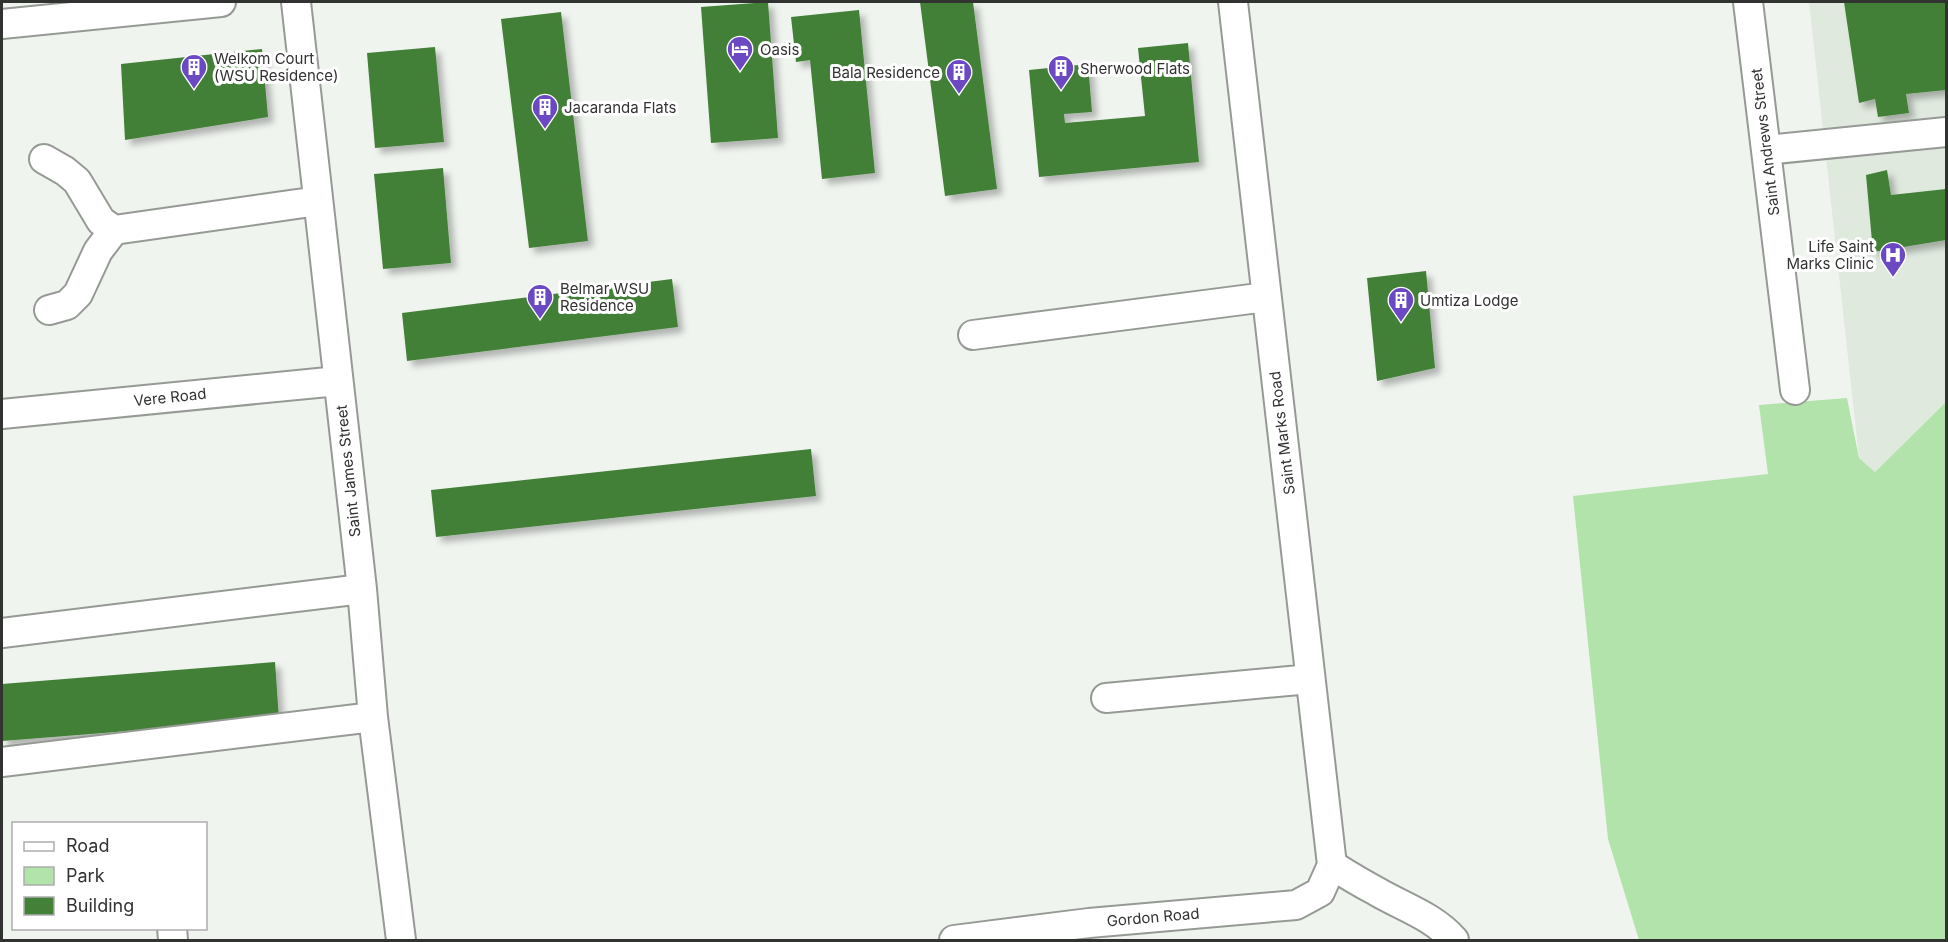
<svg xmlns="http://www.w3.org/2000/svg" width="1948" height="942" font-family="Inter,sans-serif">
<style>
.built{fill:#dfe9de}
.green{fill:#b2e3aa}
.building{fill:#438038;filter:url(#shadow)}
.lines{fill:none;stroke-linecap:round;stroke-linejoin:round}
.minor-casing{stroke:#969a95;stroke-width:32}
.minor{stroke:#fff;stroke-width:28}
.labels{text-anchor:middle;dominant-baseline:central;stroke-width:6;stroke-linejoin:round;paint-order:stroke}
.poi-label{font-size:15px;fill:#313331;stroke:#fff;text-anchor:start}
.street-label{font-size:15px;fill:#313331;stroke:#fff}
</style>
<defs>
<filter id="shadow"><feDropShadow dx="5.5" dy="5.5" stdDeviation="3" flood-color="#0004"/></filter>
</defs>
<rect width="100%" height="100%" fill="#f0f4ef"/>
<path class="built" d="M 1809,2 L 1946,2 L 1946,402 L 1875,472 L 1859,458 Z"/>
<path class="green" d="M 1847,398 L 1859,458 L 1875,472 L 1946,402 L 1946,940 L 1639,940 L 1608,839 L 1573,496 L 1768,474 L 1759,405 Z"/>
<path class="building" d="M 768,2 L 778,138 L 711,143 L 701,7 Z
M 920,2 L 973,2 L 997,189 L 945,196 Z
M 1844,2 L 1946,2 L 1946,90 L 1906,94 L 1909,113 L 1878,117 L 1875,99 L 1859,103 Z
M 859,10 L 875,173 L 822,179 L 810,60 L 796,62 L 791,17 Z
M 561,12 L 588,241 L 529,248 L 501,19 Z
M 1188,43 L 1199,162 L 1039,177 L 1029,70 L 1088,64 L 1092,112 L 1064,114 L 1065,123 L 1145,116 L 1138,48 Z
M 435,47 L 444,142 L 375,148 L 367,53 Z
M 262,49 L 268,117 L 125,140 L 121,64 Z
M 443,168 L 451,263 L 383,269 L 374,174 Z
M 1887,170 L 1891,195 L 1946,189 L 1946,240 L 1873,252 L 1866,175 Z
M 1426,271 L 1435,368 L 1377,381 L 1367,278 Z
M 672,279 L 678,327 L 407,361 L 402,313 Z
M 811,449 L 816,496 L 436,537 L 431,490 Z
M 275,662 L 279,719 L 2,741 L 2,684 Z"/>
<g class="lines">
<g class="minor-casing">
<path id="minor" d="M 296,2 L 362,589 L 373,717 L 401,940
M 1748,2 L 1795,390
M 2,24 L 221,2
M 1766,150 L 1946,132
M 44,159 L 65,171 L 77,181 L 101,221 L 114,230 L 318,201
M 49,310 L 67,305 L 78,294 L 98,251 L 114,230
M 973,335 L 1266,297
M 2,414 L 338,381
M 2,633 L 362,589
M 1106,698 L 1310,679
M 2,762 L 373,717
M 1332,865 C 1346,874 1361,883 1376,891 C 1403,907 1433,916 1454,940
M 172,928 L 173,940
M 954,940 L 1089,923 L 1296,905 L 1320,892 L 1332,865 L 1233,2"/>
</g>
<use href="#minor" class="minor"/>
</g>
<defs>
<g id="hotel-pin" transform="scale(1.35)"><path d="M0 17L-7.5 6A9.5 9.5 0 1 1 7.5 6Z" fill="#6a49c2" stroke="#fff"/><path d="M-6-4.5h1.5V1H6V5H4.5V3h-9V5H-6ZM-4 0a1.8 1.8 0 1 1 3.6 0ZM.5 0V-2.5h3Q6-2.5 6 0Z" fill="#fff"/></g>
<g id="building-pin" transform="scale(1.35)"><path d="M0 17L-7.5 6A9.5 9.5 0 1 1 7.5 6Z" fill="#6a49c2" stroke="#fff"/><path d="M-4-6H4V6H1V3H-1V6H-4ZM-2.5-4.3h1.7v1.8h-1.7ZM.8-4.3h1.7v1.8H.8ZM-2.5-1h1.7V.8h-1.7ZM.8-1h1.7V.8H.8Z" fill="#fff"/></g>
<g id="hospital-pin" transform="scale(1.35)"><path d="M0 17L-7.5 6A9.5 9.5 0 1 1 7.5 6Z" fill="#6a49c2" stroke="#fff"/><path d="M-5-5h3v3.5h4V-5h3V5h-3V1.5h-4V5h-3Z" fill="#fff"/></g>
</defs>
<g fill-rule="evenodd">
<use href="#hotel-pin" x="740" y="49"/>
<use href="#building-pin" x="194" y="67"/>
<use href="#building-pin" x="1061" y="68"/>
<use href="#building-pin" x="959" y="72"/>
<use href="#building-pin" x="545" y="107"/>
<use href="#hospital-pin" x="1893" y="255"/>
<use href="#building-pin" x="540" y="297"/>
<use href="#building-pin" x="1401" y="300"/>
</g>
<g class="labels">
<g class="poi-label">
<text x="760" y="49">Oasis</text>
<text x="214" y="58">Welkom Court<tspan x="214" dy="17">(WSU Residence)</tspan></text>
<text x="1080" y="68">Sherwood Flats</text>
<text x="940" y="72" text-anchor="end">Bala Residence</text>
<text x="564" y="107">Jacaranda Flats</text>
<text x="1874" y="246" text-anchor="end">Life Saint<tspan x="1874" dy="17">Marks Clinic</tspan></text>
<text x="560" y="288">Belmar WSU<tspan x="560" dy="17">Residence</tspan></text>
<text x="1420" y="300">Umtiza Lodge</text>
</g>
<g class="street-label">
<text transform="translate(1765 142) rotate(-97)">Saint Andrews Street</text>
<text transform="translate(170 397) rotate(-6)">Vere Road</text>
<text transform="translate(1282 433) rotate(-97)">Saint Marks Road</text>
<text transform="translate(348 471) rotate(-96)">Saint James Street</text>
<text transform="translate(1153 917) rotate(-5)">Gordon Road</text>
</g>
</g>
<rect width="1948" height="942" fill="none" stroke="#313331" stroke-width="6"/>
<rect x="12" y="822" width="195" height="108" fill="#ffffff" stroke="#adadad" stroke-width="1.5"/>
<rect x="24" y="842" width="30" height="9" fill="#ffffff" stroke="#adadad" stroke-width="1.5"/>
<text x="66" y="852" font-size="18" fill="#313331">Road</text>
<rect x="24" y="867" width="30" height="18" fill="#b2e3aa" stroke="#adadad" stroke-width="1.5"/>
<text x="66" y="882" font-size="18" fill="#313331">Park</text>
<rect x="24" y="897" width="30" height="18" fill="#438038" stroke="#adadad" stroke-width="1.5"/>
<text x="66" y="912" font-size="18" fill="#313331">Building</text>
</svg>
